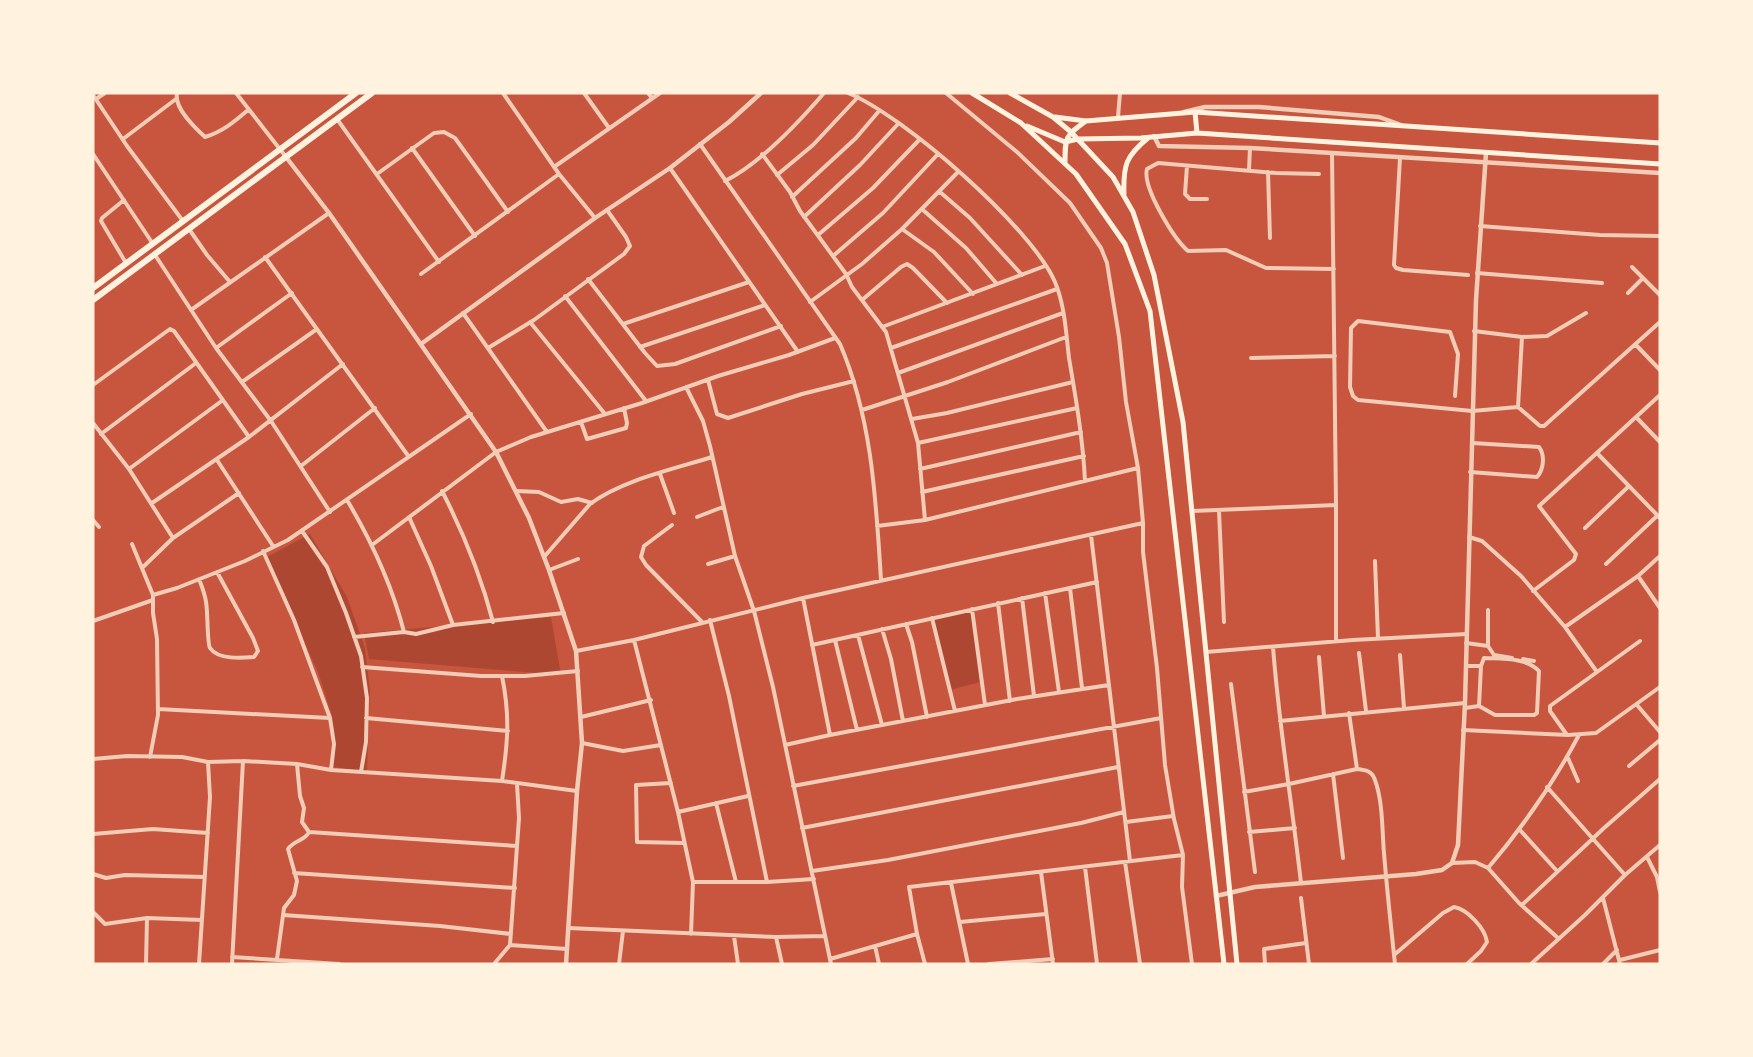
<svg xmlns="http://www.w3.org/2000/svg" width="1753" height="1057" font-family="'Nunito Sans',sans-serif">
<style>
.green{fill:#ae4732}
.lines{fill:none;stroke-linecap:round;stroke-linejoin:round}
.minor{stroke:#f1ccb7;stroke-width:4}
.tertiary{stroke:#f1ccb7;stroke-width:4.5}
.secondary{stroke:#fff3e0;stroke-width:5}
.primary{stroke:#fff3e0;stroke-width:6}
</style>
<rect width="100%" height="100%" fill="#c8553d"/>
<path class="green" d="M 310,534 L 347,597 L 365,648 L 370,691 L 367,771 L 331,767 L 332,716 L 318,672 L 265,558 Z
M 971,611 L 980,682 L 950,690 L 934,619 Z
M 551,617 L 561,675 L 369,659 L 364,633 Z"/>
<g class="lines">
<path class="minor" d="M 177,93 C 174,108 194,127 205,137 C 222,132 234,122 248,110
M 236,93 L 286,157
M 503,93 L 559,174 L 595,218
M 584,93 L 609,128
M 648,93 L 652,98
M 848,93 C 903,115 1032,228 1055,282 C 1065,306 1066,333 1069,358 C 1076,399 1083,440 1085,481
M 946,93 L 1017,152 L 1070,203 L 1101,248 L 1107,263 L 1119,337 L 1126,402 L 1138,468 L 1143,523 L 1143,552 L 1157,668 L 1165,765 L 1174,819 L 1183,855 L 1182,887 L 1192,964
M 93,95 L 127,146 L 183,221
M 96,99 L 105,93
M 1118,117 L 1120,93
M 337,119 L 439,262
M 123,139 L 176,99
M 700,144 L 840,344 C 872,418 876,500 881,580
M 412,148 L 475,236
M 93,154 L 153,244
M 762,154 L 790,192 L 800,211 L 846,274 L 852,287 L 886,332 L 918,443 L 925,520
M 1332,154 L 1336,505 L 1336,641
M 1400,158 L 1394,265 L 1396,268 L 1403,270 L 1468,275
M 1187,166 L 1185,194 L 1190,199 L 1207,199
M 554,167 L 660,93
M 670,168 L 798,352
M 1249,170 L 1250,148
M 1268,172 L 1270,238
M 377,174 L 434,133 L 444,132 L 455,138 L 508,212
M 1319,174 L 1276,173 L 1158,163 L 1147,169 C 1142,187 1174,239 1188,251 L 1226,250 L 1266,268 L 1334,269
M 777,175 L 813,145 L 858,97
M 725,181 C 759,164 799,122 824,93
M 940,192 L 970,218 L 1022,275
M 792,197 L 856,138 L 879,111
M 124,200 L 102,218 L 101,221 L 126,263
M 923,210 L 966,248 L 997,284
M 804,217 L 860,165 L 898,124
M 1480,226 L 1600,235 L 1660,236
M 189,229 L 207,255 L 230,282
M 902,229 L 934,252 L 973,294
M 818,235 L 873,188 L 920,139
M 155,255 L 216,348 L 271,421 L 330,512
M 833,256 L 883,213 L 938,154
M 265,257 L 409,457
M 1632,267 L 1660,295
M 1477,273 L 1602,283
M 421,274 L 559,174
M 588,279 L 645,353 L 657,366 L 675,364 L 781,326
M 1628,293 L 1643,278
M 565,296 L 646,401
M 862,300 L 901,267 L 907,264 L 913,268 L 947,303
M 810,302 L 862,264 L 902,229 L 958,172
M 191,310 L 329,213
M 463,313 L 547,432
M 530,322 L 605,414
M 623,324 L 749,282
M 882,327 L 1045,266
M 1474,331 L 1522,337 L 1547,336 L 1586,313
M 1636,345 L 1660,370
M 640,347 L 765,305
M 216,348 L 292,293
M 488,348 L 534,320 L 624,254 L 630,246 L 626,237 L 607,210
M 891,348 L 1057,289
M 1251,358 L 1335,356
M 898,373 L 1063,313
M 708,380 L 717,414 L 728,418 L 802,394 L 854,381
M 242,382 L 317,329
M 93,385 L 170,329 L 174,331 L 249,437
M 686,387 L 703,421 L 710,446 L 735,556 L 754,611 L 773,687 L 831,964
M 1455,396 L 1458,354 L 1450,332 L 1358,321 L 1351,328 L 1350,387 L 1353,396 L 1358,400 L 1472,411 L 1518,407 L 1540,426 L 1544,426 L 1660,322
M 1518,407 L 1522,337
M 862,410 L 948,382 L 1066,337
M 1636,417 L 1660,442
M 912,419 L 947,413 L 1073,382
M 581,422 L 587,439 L 626,428 L 627,423 L 624,408
M 93,423 L 129,469 L 173,538
M 101,434 L 196,363
M 918,443 L 1077,408
M 1597,453 L 1660,518
M 217,460 L 273,546
M 301,466 L 375,408
M 129,469 L 223,400
M 920,469 L 1081,432
M 1470,472 L 1537,477 C 1544,469 1545,455 1539,447 L 1472,443
M 660,474 L 674,513
M 442,491 C 464,534 481,576 493,622
M 516,491 L 539,492 L 561,502 L 578,499 L 592,503
M 922,492 L 1084,456
M 347,500 C 372,542 392,585 404,632
M 152,503 L 249,437 L 343,364
M 1192,511 L 1336,505
M 1219,511 L 1224,622
M 409,517 L 431,566 L 453,625 L 564,613
M 697,517 L 723,507
M 93,520 L 99,527
M 672,525 L 644,546 L 641,557 L 646,565 L 702,622
M 877,526 L 925,520 L 1138,468
M 1585,528 L 1629,486
M 302,531 L 327,567 L 346,613 L 361,656 L 367,698 L 366,742 L 361,772
M 1091,535 L 1130,861
M 1469,537 L 1482,541 L 1521,576 L 1565,627 L 1597,672
M 132,544 L 153,595 L 153,613 L 157,639 L 158,715 L 150,757
M 372,545 L 496,452 L 531,437 L 642,403 L 718,376 L 789,355 L 835,338
M 263,551 L 294,620 L 330,718 L 334,744 L 331,770
M 544,557 L 590,504 C 622,480 674,469 712,457
M 1375,561 L 1378,638
M 708,564 L 735,556
M 1606,564 L 1657,516
M 142,568 L 173,538 L 239,493
M 549,570 L 578,559
M 1638,576 L 1660,608
M 199,579 C 202,587 205,594 206,602 C 208,611 207,644 210,648 C 218,660 242,658 254,657 L 258,651 L 253,638 L 217,572
M 1070,588 L 1082,688
M 1533,591 L 1574,560 L 1576,554 L 1539,506 L 1660,395
M 1045,593 L 1059,692
M 153,595 L 177,588 L 245,561 L 288,540 L 471,414
M 803,598 L 830,735
M 1022,598 L 1034,696
M 998,603 L 1010,701
M 972,609 L 985,705
M 932,618 L 955,711
M 710,620 L 729,696 L 767,882
M 93,621 L 153,600
M 906,624 L 912,642 L 927,717
M 1565,627 L 1638,576 L 1660,556
M 882,629 L 891,659 L 903,721
M 858,635 L 882,725
M 354,637 L 404,632 L 416,634 L 453,625
M 634,640 L 678,812 L 693,882 L 691,934
M 835,640 L 857,730
M 1466,643 L 1488,646 L 1488,610
M 812,645 L 1097,582
M 1488,646 L 1494,655 L 1512,658
M 1273,647 C 1279,726 1292,804 1301,883
M 576,651 L 634,640 L 803,598 L 1143,523
M 1206,652 L 1353,640 L 1467,634
M 1359,653 L 1366,711
M 1400,655 L 1404,708
M 1319,657 L 1324,716
M 1523,659 L 1534,661
M 1466,666 L 1481,666 L 1479,706
M 362,667 L 481,676 L 525,676 L 578,671
M 1231,684 L 1255,872
M 1637,705 L 1660,732
M 1465,708 L 1479,706 L 1495,715 L 1534,715 L 1537,713 L 1539,671 C 1526,657 1501,659 1484,658 L 1481,666
M 158,709 L 330,718
M 1349,713 L 1357,769
M 581,717 L 651,700
M 366,718 L 508,731
M 1280,721 L 1465,703
M 1463,730 L 1568,735 L 1596,733 L 1660,687
M 1567,735 L 1550,711 L 1550,706 L 1640,641
M 582,743 L 623,751 L 661,745
M 785,745 L 830,735 L 1017,699 L 1109,685
M 1568,758 L 1578,781
M 93,759 L 127,756 L 182,757 L 208,762 L 243,761 L 297,764 L 331,770 L 502,781 L 577,791
M 1629,766 L 1660,740
M 1333,774 L 1343,858
M 502,781 C 508,742 510,715 502,676
M 671,783 L 636,785 L 637,842 L 684,843
M 793,786 L 1161,718
M 1547,787 L 1625,875
M 1244,792 L 1289,784 L 1357,769 C 1366,770 1372,771 1375,780 C 1383,802 1382,830 1384,853 C 1387,890 1391,927 1395,964
M 716,803 L 736,882
M 678,812 L 748,796
M 1126,822 L 1173,816
M 802,828 L 1118,767
M 1519,829 L 1557,871
M 309,832 L 517,846
M 1249,832 L 1295,828
M 93,834 L 153,829 L 208,833
M 1647,857 L 1657,877 L 1660,892
M 1125,862 L 1140,964
M 1452,863 L 1475,862 L 1488,868 L 1519,903 L 1558,938
M 1085,867 L 1097,964
M 1488,868 C 1523,827 1554,782 1579,735
M 812,871 L 888,860 L 1081,823 L 1124,812
M 1041,872 L 1053,964
M 294,873 L 515,888
M 93,874 L 106,878 L 125,875 L 204,877
M 693,882 L 767,882 L 814,879
M 951,883 L 968,964
M 1301,898 L 1309,964
M 1603,898 L 1620,964
M 1522,905 L 1604,828 L 1660,779
M 93,912 L 105,924 L 147,918 L 202,920
M 283,915 L 440,926 L 511,934
M 960,922 L 1046,914
M 568,928 L 776,937 L 824,936
M 734,936 L 738,964
M 776,937 L 782,964
M 510,945 L 567,949
M 875,946 L 879,964
M 1394,955 L 1443,913 L 1454,907 C 1467,909 1485,928 1487,942 L 1481,951 L 1467,964
M 232,957 L 339,964
M 277,959 L 284,908 L 294,895 L 297,881 L 288,849 C 294,840 305,841 309,832 L 302,822 L 304,808 L 300,796 L 297,764
M 830,959 L 917,934
M 1620,960 L 1660,950
M 146,964 L 147,918
M 199,964 L 210,797 L 208,762
M 232,964 L 243,761
M 494,964 L 510,945 L 519,818 L 517,784
M 619,964 L 623,931
M 925,964 L 917,934 L 909,887 L 1183,855
M 989,964 L 1053,959
M 1265,964 L 1264,949 L 1306,943
M 1531,964 L 1585,915 L 1625,875 L 1660,845
M 1603,964 L 1617,950"/>
<path class="tertiary" d="M 1184,112 L 1205,107 L 1259,107 L 1379,117 L 1401,125
M 1154,136 L 1159,146 L 1250,148 L 1660,173
M 286,157 L 329,213 L 496,452 L 529,518 L 549,570 L 576,651 L 582,743 L 577,791 L 566,964
M 421,344 L 595,218 L 670,168 L 729,122 L 761,93
M 1216,896 L 1255,887 L 1416,874 L 1442,870 L 1452,863 L 1458,845 L 1465,703 L 1476,300 L 1486,153"/>
<path class="secondary" d="M 972,93 L 1021,123 L 1076,174 L 1125,244 L 1150,311 L 1224,964
M 1010,93 L 1053,117 L 1071,132 L 1113,177 L 1133,212 L 1154,275 L 1183,422 L 1237,964
M 1195,112 L 1197,133
M 1055,117 L 1086,121 L 1195,112 L 1660,143
M 1027,126 L 1065,142 L 1078,139 L 1141,138 L 1197,133 L 1660,164
M 1065,163 C 1065,137 1065,136 1086,121
M 1124,194 C 1123,165 1126,156 1148,138"/>
<path class="primary" d="M 93,288 L 356,93
M 93,300 L 372,93"/>
</g>
<rect width="1753" height="1057" fill="none" stroke="#fff3e0" stroke-width="189"/>
</svg>
